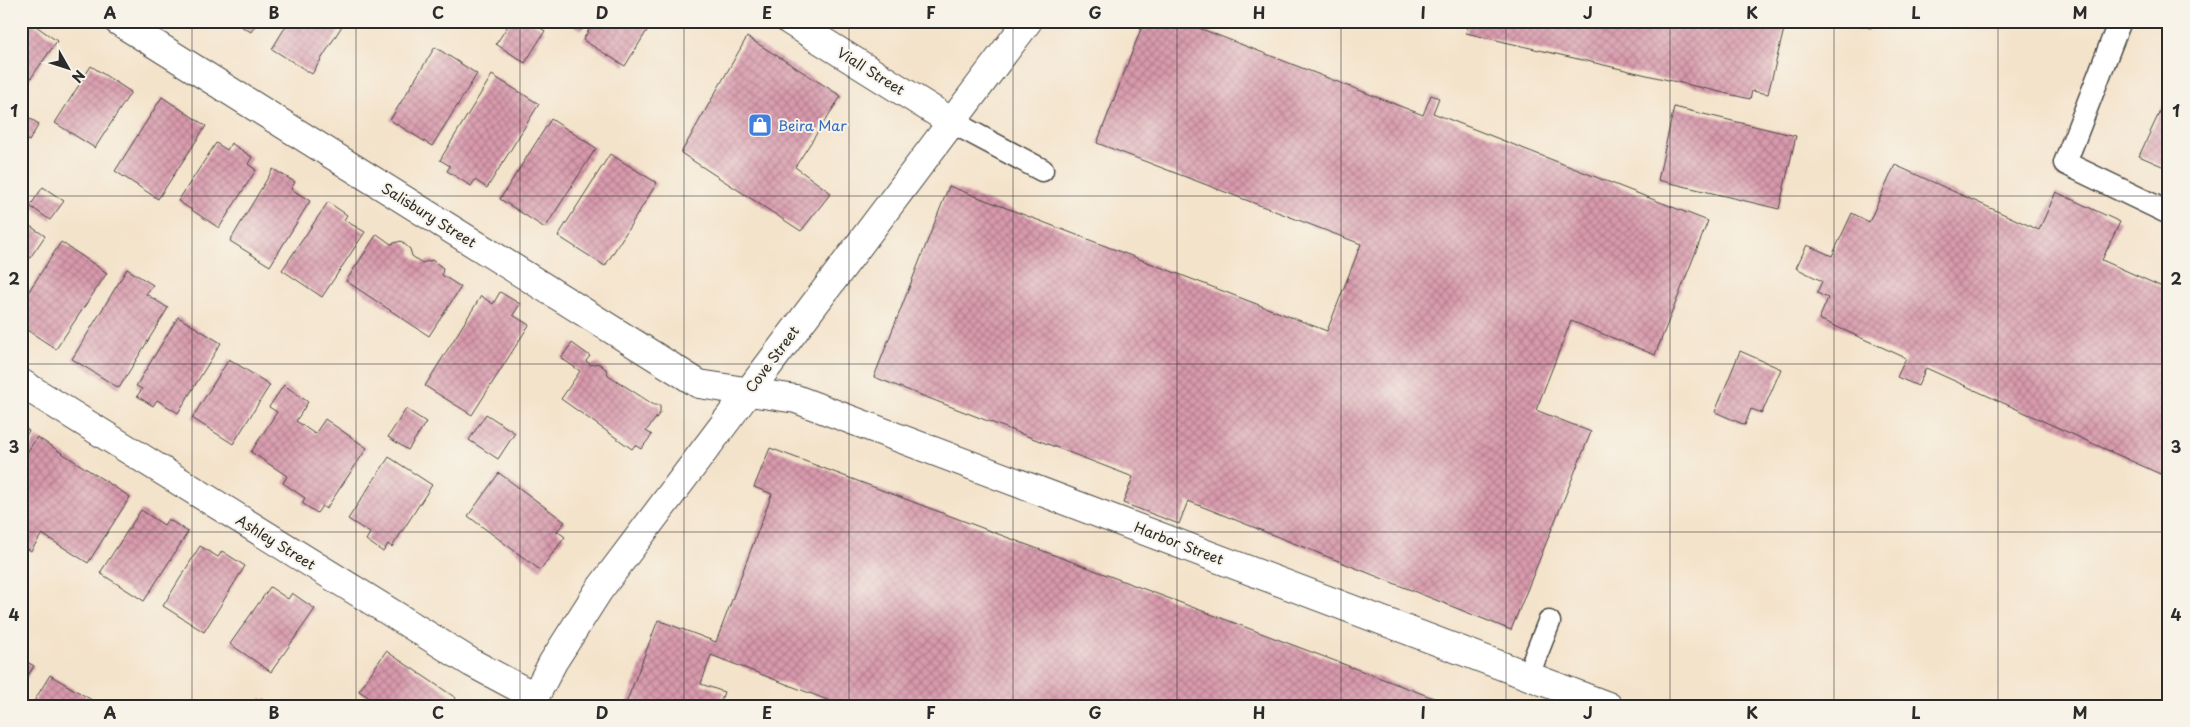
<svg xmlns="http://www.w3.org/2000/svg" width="2190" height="727" font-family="'Playpen Sans',sans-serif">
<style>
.building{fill:url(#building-cross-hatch)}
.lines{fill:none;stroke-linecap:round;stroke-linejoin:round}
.service-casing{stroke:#494743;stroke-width:25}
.minor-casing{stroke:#494743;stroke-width:30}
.secondary-casing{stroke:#494743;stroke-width:30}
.service{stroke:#fff;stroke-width:22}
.minor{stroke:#fff;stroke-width:28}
.secondary{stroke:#fff;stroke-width:28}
.grid{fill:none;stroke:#2b2b2b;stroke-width:1;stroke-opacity:0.55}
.labels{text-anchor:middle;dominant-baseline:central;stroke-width:4;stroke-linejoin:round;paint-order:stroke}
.street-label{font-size:14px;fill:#2b2b2b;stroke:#f7f3e8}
.shop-label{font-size:14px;fill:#366cbe;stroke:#f7f3e8;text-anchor:start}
.neatline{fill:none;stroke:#2b2b2b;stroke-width:2}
.grid-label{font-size:16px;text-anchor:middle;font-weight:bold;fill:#2b2b2b}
</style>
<defs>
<pattern id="building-cross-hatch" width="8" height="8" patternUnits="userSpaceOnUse" patternTransform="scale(1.25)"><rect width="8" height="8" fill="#d99aad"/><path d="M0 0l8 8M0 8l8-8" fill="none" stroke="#b07e8d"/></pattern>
</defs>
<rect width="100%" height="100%" fill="#f7f3e8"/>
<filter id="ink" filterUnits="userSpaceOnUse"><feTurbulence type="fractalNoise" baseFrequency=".02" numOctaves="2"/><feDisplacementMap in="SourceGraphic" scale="10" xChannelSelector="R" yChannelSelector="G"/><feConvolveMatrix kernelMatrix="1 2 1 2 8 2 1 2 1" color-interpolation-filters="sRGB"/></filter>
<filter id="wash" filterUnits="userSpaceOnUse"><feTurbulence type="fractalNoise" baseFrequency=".0096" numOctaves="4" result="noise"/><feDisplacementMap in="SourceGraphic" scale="20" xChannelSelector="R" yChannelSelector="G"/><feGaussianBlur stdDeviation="1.12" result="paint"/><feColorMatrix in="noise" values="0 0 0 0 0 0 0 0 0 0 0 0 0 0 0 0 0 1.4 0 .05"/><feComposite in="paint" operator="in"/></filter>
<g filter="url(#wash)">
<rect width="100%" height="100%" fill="#f4e3cb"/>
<g id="blocks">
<path class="building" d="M 21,21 L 29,21 L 57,41 L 24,88 L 21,86 Z
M 232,21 L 258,21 L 251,32 Z
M 289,21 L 345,21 L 312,74 L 272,49 Z
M 511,21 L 530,21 L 545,31 L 525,63 L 496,44 Z
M 567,21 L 587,21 L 582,30 Z
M 594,21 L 653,21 L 625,66 L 583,40 Z
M 1144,21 L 1181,21 L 1423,115 L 1431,95 L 1439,98 L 1433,113 L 1708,221 L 1655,355 L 1571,321 L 1536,410 L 1591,432 L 1511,630 L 1188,501 L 1179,524 L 1123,503 L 1133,477 L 874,377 L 949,186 L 1327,331 L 1361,244 L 1097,143 Z
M 1469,21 L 1786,21 L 1768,94 L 1752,91 L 1750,99 L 1466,33 Z
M 1843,21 L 1872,21 L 1871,28 Z
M 747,37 L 841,96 L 795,167 L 831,193 L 801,231 L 681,153 Z
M 435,47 L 477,74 L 432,146 L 390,120 Z
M 91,66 L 131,92 L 95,148 L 55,123 Z
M 492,75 L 539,104 L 487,188 L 475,180 L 471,186 L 447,171 L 450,166 L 440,160 Z
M 2169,92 L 2169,169 L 2139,156 Z
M 162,97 L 206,126 L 158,199 L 115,171 Z
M 1674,107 L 1796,136 L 1779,209 L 1658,180 Z
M 21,113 L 39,124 L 29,141 L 21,137 Z
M 551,119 L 596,148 L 545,228 L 500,199 Z
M 216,143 L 227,150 L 231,143 L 252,157 L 248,164 L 256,170 L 219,228 L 178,201 Z
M 610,154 L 657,183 L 605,266 L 558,236 Z
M 1895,165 L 2039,230 L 2056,192 L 2120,222 L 2102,260 L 2169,290 L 2169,478 L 1926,368 L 1918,386 L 1897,377 L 1906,358 L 1819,319 L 1828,298 L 1817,293 L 1822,281 L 1796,268 L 1807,245 L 1832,256 L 1852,213 L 1869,222 Z
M 273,169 L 295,182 L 291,189 L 310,201 L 270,266 L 230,241 Z
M 43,187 L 64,201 L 50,220 L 30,206 Z
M 328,202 L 347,215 L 344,220 L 365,232 L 322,297 L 282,270 Z
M 21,220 L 45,236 L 21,271 Z
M 377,234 L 391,244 L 401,241 L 410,249 L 412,256 L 422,263 L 432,260 L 443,268 L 442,275 L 461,287 L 429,336 L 346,281 Z
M 61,242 L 107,273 L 56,349 L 21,326 L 21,303 Z
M 127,269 L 153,285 L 146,294 L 168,308 L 119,388 L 72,359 Z
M 500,292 L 520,304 L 513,315 L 529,325 L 472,415 L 425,386 L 481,296 L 493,304 Z
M 178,317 L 221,343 L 178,413 L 157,400 L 153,406 L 137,396 L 142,389 L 136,386 Z
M 572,343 L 590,356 L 586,361 L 591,365 L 598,363 L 606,369 L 608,375 L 654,405 L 660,405 L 660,413 L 646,431 L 652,435 L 641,449 L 635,445 L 632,449 L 561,399 L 580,371 L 561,358 Z
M 1740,351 L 1781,369 L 1762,413 L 1751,409 L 1745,425 L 1715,412 Z
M 229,359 L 270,385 L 233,444 L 192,418 Z
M 284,385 L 308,402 L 296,421 L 315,434 L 325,419 L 367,448 L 326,509 L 322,506 L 317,513 L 302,503 L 305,498 L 283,483 L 287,476 L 251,452 L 277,412 L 269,407 Z
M 406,409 L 426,422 L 408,450 L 388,437 Z
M 486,414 L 515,433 L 498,459 L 469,440 Z
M 21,425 L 29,431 L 21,442 Z
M 37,437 L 130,497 L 88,563 L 42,534 L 31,551 L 21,545 L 21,462 Z
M 770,448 L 1444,702 L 1453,706 L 843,706 L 711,655 L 701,684 L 724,692 L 719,706 L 625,706 L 658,620 L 716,642 L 772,494 L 754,487 Z
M 389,457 L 432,485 L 392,547 L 388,544 L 383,552 L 366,540 L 370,533 L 348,519 Z
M 499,473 L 565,522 L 557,531 L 565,537 L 540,570 L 468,516 Z
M 141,510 L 164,525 L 168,519 L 188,532 L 144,601 L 100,573 Z
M 200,546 L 218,557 L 222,551 L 245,566 L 204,632 L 163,606 Z
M 270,587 L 288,599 L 292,593 L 315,609 L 271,672 L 230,644 Z
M 386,651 L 456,698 L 451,706 L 382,706 L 359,691 Z
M 21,658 L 34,666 L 21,687 Z
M 50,675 L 95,702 L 93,706 L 31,706 Z
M 261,698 L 272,706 L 257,706 Z"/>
</g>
</g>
<g filter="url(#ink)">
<use href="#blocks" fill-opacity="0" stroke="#494743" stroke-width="1"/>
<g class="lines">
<g class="service-casing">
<path id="service" d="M 2120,21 L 2065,163 L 2169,213
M 952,122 L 1042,170
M 1528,675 L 1549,622"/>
</g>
<g class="minor-casing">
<path id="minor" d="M 118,21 L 699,384 L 796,399 L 1608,706
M 790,21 L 952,122
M 21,383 L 472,663 L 534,696"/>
</g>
<g class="secondary-casing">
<path id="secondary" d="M 530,706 L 553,662 L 599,590 L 1028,21"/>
</g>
<use href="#service" class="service"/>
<use href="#minor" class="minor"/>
<use href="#secondary" class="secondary"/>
</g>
</g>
<path class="grid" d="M 192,21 L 192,706M 356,21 L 356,706M 520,21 L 520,706M 684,21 L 684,706M 849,21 L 849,706M 1013,21 L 1013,706M 1177,21 L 1177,706M 1341,21 L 1341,706M 1506,21 L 1506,706M 1670,21 L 1670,706M 1834,21 L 1834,706M 1998,21 L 1998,706M 21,196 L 2169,196M 21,364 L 2169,364M 21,532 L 2169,532"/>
<defs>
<g id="shop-square" transform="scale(1.25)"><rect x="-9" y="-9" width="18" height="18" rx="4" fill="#3f7fe0" stroke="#f7f3e8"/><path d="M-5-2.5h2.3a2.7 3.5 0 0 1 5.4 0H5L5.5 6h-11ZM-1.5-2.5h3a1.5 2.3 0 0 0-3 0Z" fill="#fff"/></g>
</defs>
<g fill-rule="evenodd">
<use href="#shop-square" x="760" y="125"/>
</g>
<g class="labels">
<g class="street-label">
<text transform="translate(871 71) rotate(32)">Viall Street</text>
<text transform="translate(429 215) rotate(32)">Salisbury Street</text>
<text transform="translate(772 359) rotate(-53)">Cove Street</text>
<text transform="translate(276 542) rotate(32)">Ashley Street</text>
<text transform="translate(1179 543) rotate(21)">Harbor Street</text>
</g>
<g class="shop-label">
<text x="778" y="125">Beira Mar</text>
</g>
</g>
<rect width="2190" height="727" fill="none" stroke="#f7f3e8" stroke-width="55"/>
<g transform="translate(68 68) rotate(129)" stroke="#f7f3e8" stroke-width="4" paint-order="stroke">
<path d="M0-4L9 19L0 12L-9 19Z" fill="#2b2b2b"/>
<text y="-8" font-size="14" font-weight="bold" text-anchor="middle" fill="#2b2b2b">N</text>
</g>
<rect x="28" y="28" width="2134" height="672" class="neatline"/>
<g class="grid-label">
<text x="110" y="19">A</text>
<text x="274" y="19">B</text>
<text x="438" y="19">C</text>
<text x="602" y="19">D</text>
<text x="767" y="19">E</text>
<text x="931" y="19">F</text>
<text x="1095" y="19">G</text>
<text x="1259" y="19">H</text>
<text x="1423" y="19">I</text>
<text x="1588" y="19">J</text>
<text x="1752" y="19">K</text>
<text x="1916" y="19">L</text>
<text x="2080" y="19">M</text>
<text x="14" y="117">1</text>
<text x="2176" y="117">1</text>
<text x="14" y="285">2</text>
<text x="2176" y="285">2</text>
<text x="14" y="453">3</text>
<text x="2176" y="453">3</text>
<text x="14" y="621">4</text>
<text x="2176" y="621">4</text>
<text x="110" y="719">A</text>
<text x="274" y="719">B</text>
<text x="438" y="719">C</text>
<text x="602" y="719">D</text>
<text x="767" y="719">E</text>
<text x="931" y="719">F</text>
<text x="1095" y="719">G</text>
<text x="1259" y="719">H</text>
<text x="1423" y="719">I</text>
<text x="1588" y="719">J</text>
<text x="1752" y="719">K</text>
<text x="1916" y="719">L</text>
<text x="2080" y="719">M</text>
</g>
</svg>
